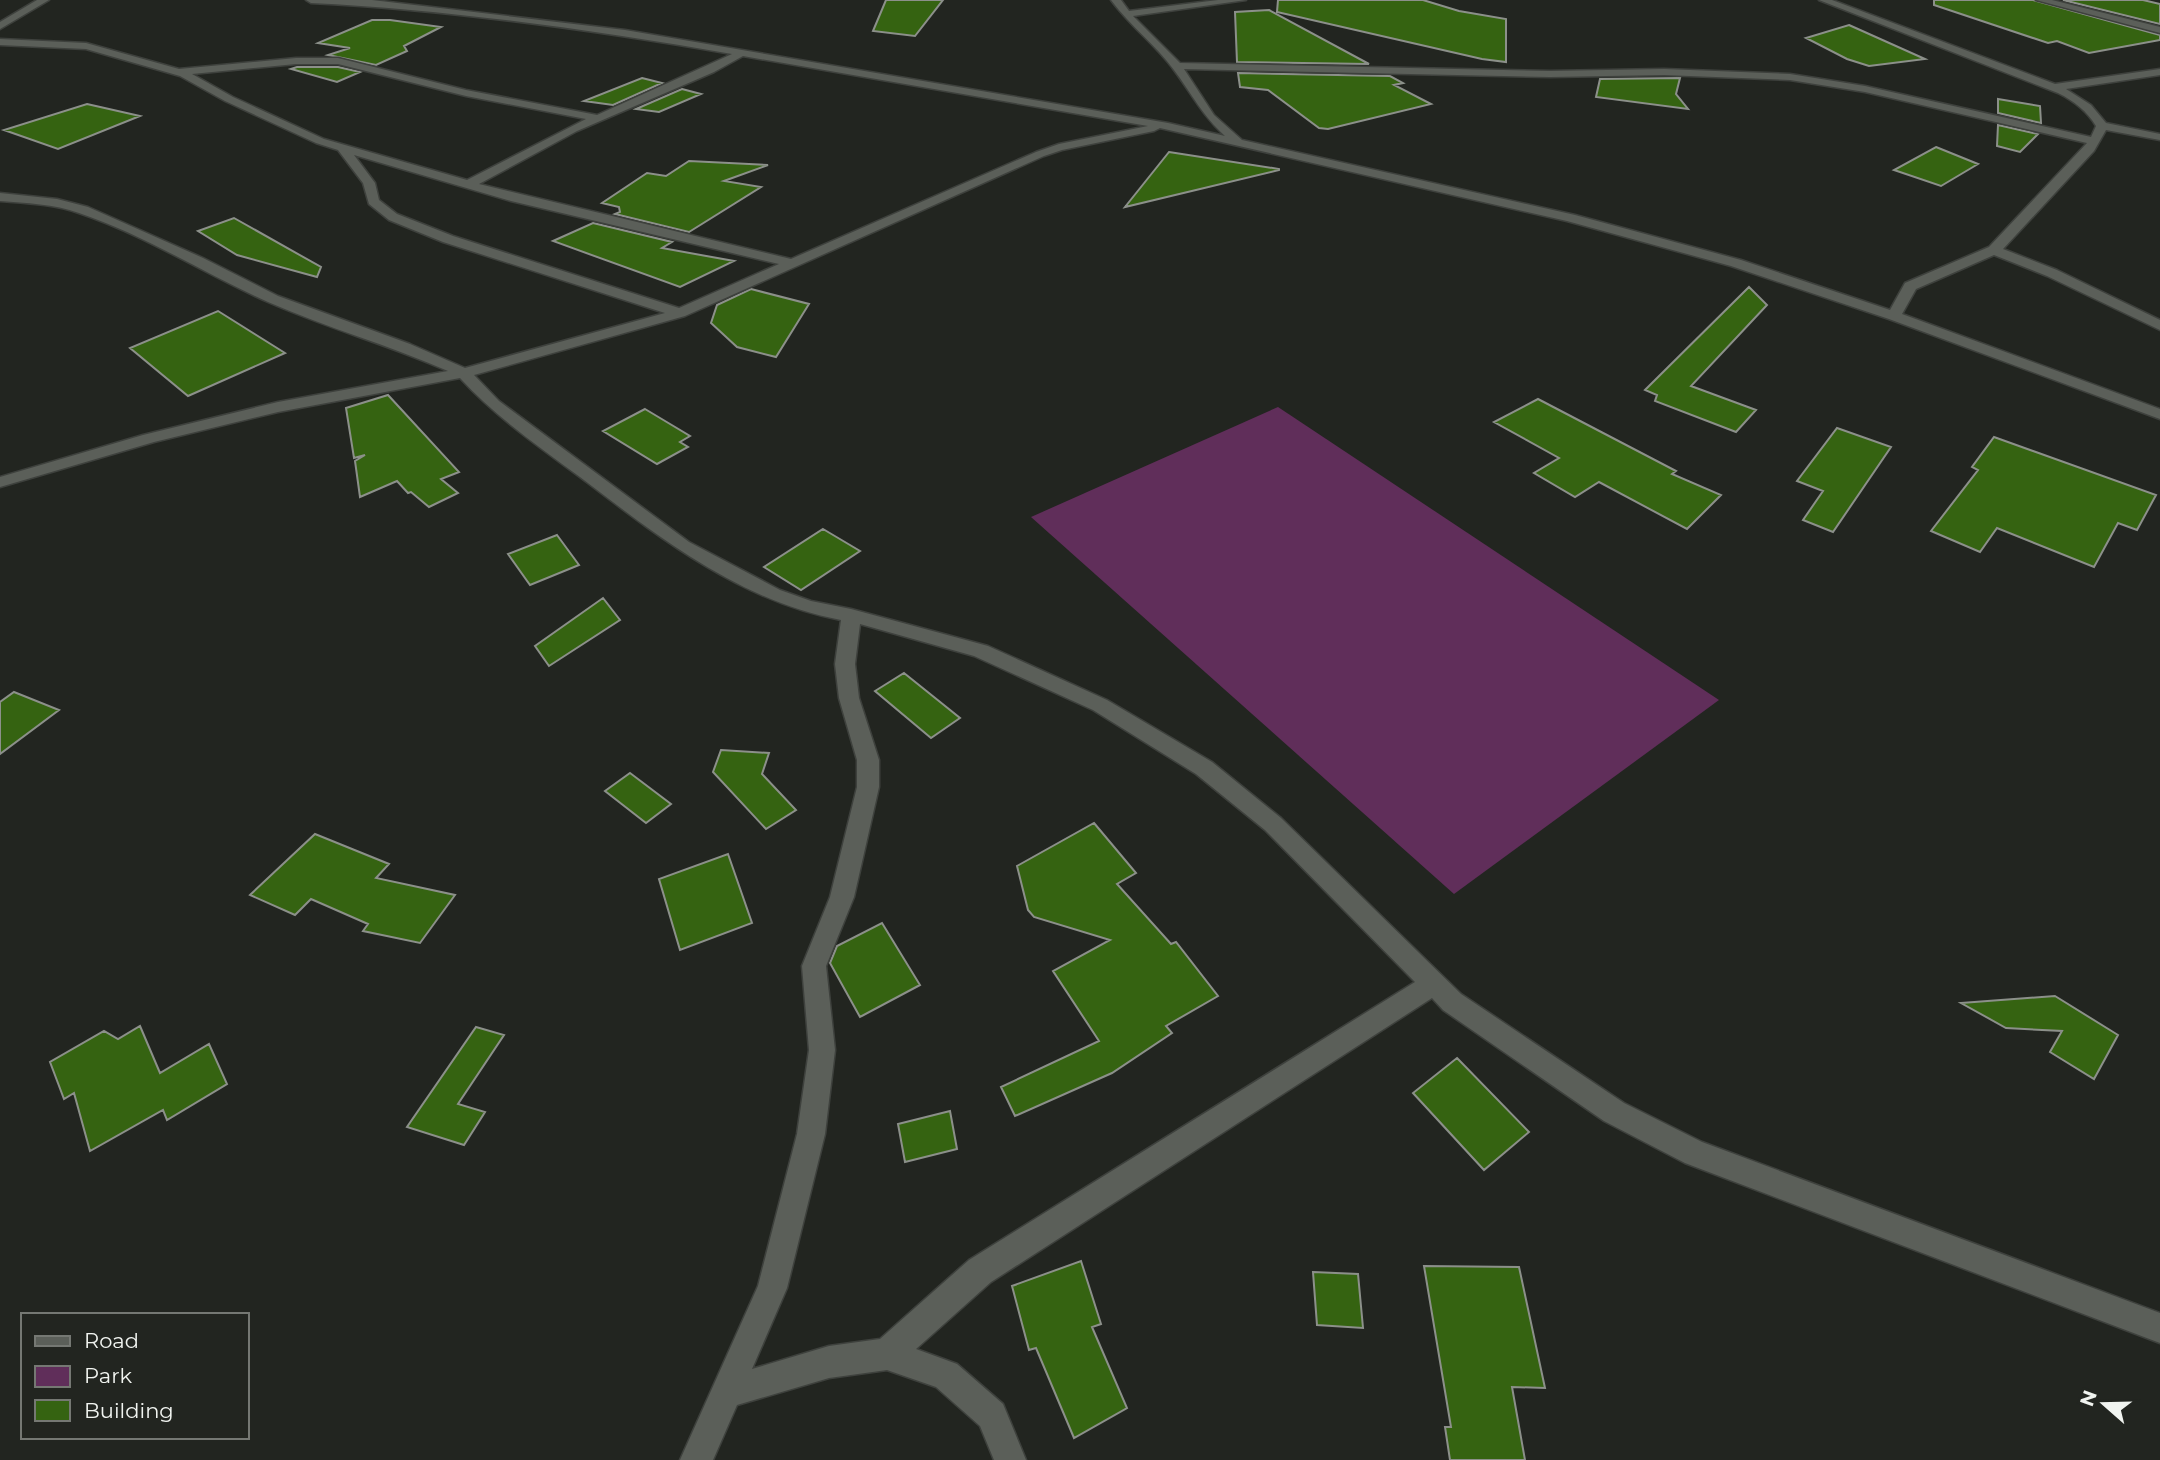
<svg xmlns="http://www.w3.org/2000/svg" width="2160" height="1460" font-family="Montserrat,sans-serif">
<style>
.green{fill:#602e5a}
.building{fill:#356311;stroke:#8c908a;stroke-width:2}
.lines{fill:none;stroke-linecap:round;stroke-linejoin:round}
.street-casing{stroke:#3e413d;stroke-width:3}
.street{fill:#5b5f59;fill-rule:evenodd}
</style>
<rect width="100%" height="100%" fill="#222520"/>
<path class="green" d="M 1278,407 L 1719,700 L 1454,894 L 1031,517 Z"/>
<path class="building" d="M 886,0 L 943,0 L 915,36 L 873,31 Z
M 1278,0 L 1423,0 L 1459,11 L 1506,19 L 1506,62 L 1482,59 L 1277,12 Z
M 1934,0 L 2033,0 L 2160,35 L 2160,40 L 2089,53 L 2057,41 L 2048,43 L 1934,5 Z
M 2063,0 L 2143,0 L 2160,4 L 2160,24 Z
M 1269,10 L 1369,64 L 1237,62 L 1235,12 Z
M 372,20 L 390,20 L 441,27 L 404,46 L 407,51 L 376,65 L 328,55 L 350,48 L 318,43 Z
M 1849,25 L 1925,59 L 1869,66 L 1847,59 L 1806,38 Z
M 297,67 L 338,67 L 360,72 L 337,82 L 291,69 Z
M 1238,73 L 1390,76 L 1403,83 L 1394,85 L 1431,104 L 1328,129 L 1319,128 L 1268,90 L 1240,87 Z
M 642,78 L 662,83 L 613,105 L 584,101 Z
M 1680,78 L 1676,94 L 1688,109 L 1596,97 L 1600,79 Z
M 682,89 L 701,94 L 659,112 L 636,109 Z
M 1998,99 L 2040,106 L 2041,123 L 1998,113 Z
M 87,104 L 140,116 L 58,149 L 4,130 Z
M 1998,125 L 2038,134 L 2020,152 L 1997,146 Z
M 1936,147 L 1978,164 L 1941,186 L 1894,170 Z
M 1169,152 L 1279,169 L 1279,170 L 1125,207 Z
M 689,161 L 768,165 L 724,181 L 761,187 L 689,232 L 615,214 L 620,212 L 619,207 L 602,203 L 647,173 L 666,176 Z
M 234,218 L 321,267 L 317,277 L 237,255 L 198,231 Z
M 593,223 L 672,242 L 662,248 L 734,261 L 680,287 L 553,241 Z
M 1749,287 L 1767,305 L 1691,386 L 1756,410 L 1736,432 L 1655,401 L 1657,395 L 1645,390 Z
M 751,289 L 809,304 L 776,357 L 737,347 L 711,323 L 717,305 Z
M 218,311 L 285,353 L 188,396 L 130,348 Z
M 388,395 L 459,472 L 441,479 L 458,493 L 429,507 L 411,492 L 408,493 L 397,481 L 360,497 L 355,461 L 365,455 L 354,458 L 346,408 Z
M 1538,399 L 1676,471 L 1672,474 L 1721,495 L 1687,529 L 1599,482 L 1575,497 L 1534,473 L 1559,458 L 1494,422 Z
M 645,409 L 690,436 L 680,442 L 688,447 L 657,464 L 603,431 Z
M 1837,428 L 1891,447 L 1833,532 L 1803,520 L 1823,491 L 1797,481 Z
M 1994,437 L 2156,495 L 2137,530 L 2118,523 L 2094,567 L 1997,528 L 1980,552 L 1931,531 L 1978,470 L 1972,467 Z
M 823,529 L 860,551 L 801,590 L 764,567 Z
M 557,535 L 579,565 L 530,585 L 508,554 Z
M 603,598 L 620,620 L 549,666 L 535,646 Z
M 904,673 L 960,718 L 931,738 L 875,691 Z
M 14,692 L 59,710 L 0,754 L 0,702 Z
M 721,750 L 769,753 L 762,774 L 796,810 L 766,829 L 713,772 Z
M 630,773 L 671,804 L 646,823 L 605,791 Z
M 1094,823 L 1136,873 L 1117,884 L 1171,944 L 1176,942 L 1218,996 L 1166,1026 L 1172,1033 L 1112,1073 L 1015,1116 L 1001,1087 L 1099,1041 L 1053,971 L 1110,940 L 1034,917 L 1028,910 L 1017,866 Z
M 315,834 L 389,864 L 376,878 L 455,895 L 420,943 L 363,931 L 368,924 L 311,899 L 295,915 L 250,895 Z
M 728,854 L 752,923 L 680,950 L 659,879 Z
M 882,923 L 920,985 L 860,1017 L 830,963 L 837,946 Z
M 2055,996 L 2118,1035 L 2094,1079 L 2050,1052 L 2062,1031 L 2006,1028 L 1961,1003 Z
M 140,1026 L 160,1073 L 209,1044 L 227,1084 L 167,1120 L 163,1110 L 90,1151 L 74,1093 L 64,1099 L 50,1062 L 104,1031 L 118,1039 Z
M 476,1027 L 504,1035 L 458,1104 L 485,1112 L 464,1145 L 407,1127 Z
M 1457,1058 L 1529,1132 L 1484,1170 L 1413,1093 Z
M 950,1111 L 957,1149 L 905,1162 L 898,1124 Z
M 1081,1261 L 1101,1324 L 1092,1327 L 1127,1408 L 1074,1438 L 1036,1348 L 1029,1350 L 1012,1286 Z
M 1424,1266 L 1519,1267 L 1545,1388 L 1512,1387 L 1525,1460 L 1450,1460 L 1445,1427 L 1451,1427 Z
M 1313,1272 L 1358,1274 L 1363,1328 L 1317,1325 Z"/>
<g class="lines">
<g class="street-casing">
<path id="street" d="M 37,0 L 49,0 L 0,29 L 0,22 Z
M 306,0 L 372,0 L 625,30 L 1168,123 L 1225,136 C 1202,115 1192,94 1174,70 C 1156,45 1131,27 1111,0 L 1121,0 L 1129,11 L 1218,0 L 1246,0 L 1133,16 L 1180,63 L 1550,71 L 1664,69 L 1790,74 L 1865,86 L 2091,137 L 2096,126 C 2087,111 2074,101 2058,93 L 1819,0 L 1832,0 L 2055,84 L 2160,69 L 2160,75 L 2066,89 L 2091,105 L 2106,123 L 2160,134 L 2160,140 L 2106,130 L 2094,151 L 2003,249 L 2057,270 L 2160,320 L 2160,330 L 2047,276 L 1994,255 L 1916,289 L 1902,314 L 2160,409 L 2160,419 L 1889,319 L 1731,266 L 1567,221 L 1160,128 L 1154,131 L 1062,150 L 1044,156 L 685,316 L 474,375 L 499,401 L 689,542 L 780,590 L 811,601 L 851,609 L 988,646 L 1107,700 L 1212,762 L 1281,818 L 1461,994 L 1624,1103 L 1702,1142 L 2160,1313 L 2160,1343 L 1685,1163 L 1604,1121 L 1443,1010 L 1432,998 L 991,1282 L 916,1349 L 957,1364 L 1003,1404 L 1026,1460 L 994,1460 L 980,1426 L 936,1387 L 887,1370 L 829,1378 L 737,1405 L 713,1460 L 680,1460 L 758,1286 L 797,1134 L 809,1050 L 802,966 L 830,897 L 857,787 L 857,760 L 839,698 L 835,664 L 841,620 C 740,601 660,538 580,477 C 538,446 496,417 460,378 L 278,412 L 154,442 L 0,487 L 0,477 L 143,435 L 278,402 L 448,371 C 389,345 327,328 268,302 C 205,274 145,235 79,213 C 54,204 26,203 0,201 L 0,193 L 57,199 L 88,207 L 203,258 L 278,296 L 410,344 L 465,368 L 665,313 L 443,242 L 389,220 L 369,204 L 363,183 L 338,150 L 316,143 L 225,101 L 180,76 L 86,49 L 0,45 L 0,39 L 86,43 L 179,69 L 296,58 L 338,58 L 466,90 L 597,115 L 732,54 C 593,30 452,10 311,3 ZM 743,56 L 1148,126 L 1059,144 L 1036,152 L 791,259 L 479,184 L 577,131 L 714,72 ZM 296,64 L 338,64 L 466,96 L 586,119 L 467,180 L 324,139 L 233,97 L 192,74 ZM 1184,69 L 1550,77 L 1664,75 L 1790,80 L 1865,92 L 2087,143 L 1989,247 L 1905,283 L 1890,310 L 1741,260 L 1575,215 L 1242,140 L 1214,115 ZM 354,155 L 511,201 L 779,264 L 679,308 L 453,236 L 397,214 L 379,200 L 375,183 ZM 860,624 L 974,656 L 1093,710 L 1196,774 L 1265,830 L 1415,982 L 969,1260 L 880,1339 L 829,1346 L 752,1369 L 787,1288 L 825,1134 L 835,1050 L 826,966 L 854,897 L 879,787 L 879,760 L 859,698 L 855,664 Z
M 2036,0 L 2052,0 L 2160,27 L 2160,33 Z"/>
</g>
<use href="#street" class="street"/>
</g>
<rect x="21" y="1313" width="228" height="126" fill="#222520" stroke="#757873" stroke-width="2"/>
<rect x="35" y="1336" width="35" height="10" fill="#5b5f59" stroke="#757873" stroke-width="2"/>
<text x="84" y="1348" font-size="21" fill="#f1f4f0">Road</text>
<rect x="35" y="1366" width="35" height="21" fill="#602e5a" stroke="#757873" stroke-width="2"/>
<text x="84" y="1383" font-size="21" fill="#f1f4f0">Park</text>
<rect x="35" y="1400" width="35" height="21" fill="#356311" stroke="#757873" stroke-width="2"/>
<text x="84" y="1418" font-size="21" fill="#f1f4f0">Building</text>
<g transform="translate(2104 1404) rotate(290)" stroke="#222520" stroke-width="5" paint-order="stroke">
<path d="M0-5L12 26L0 18L-12 26Z" fill="#f1f4f0"/>
<text y="-10" font-size="19" font-weight="bold" text-anchor="middle" fill="#f1f4f0">N</text>
</g>
</svg>
